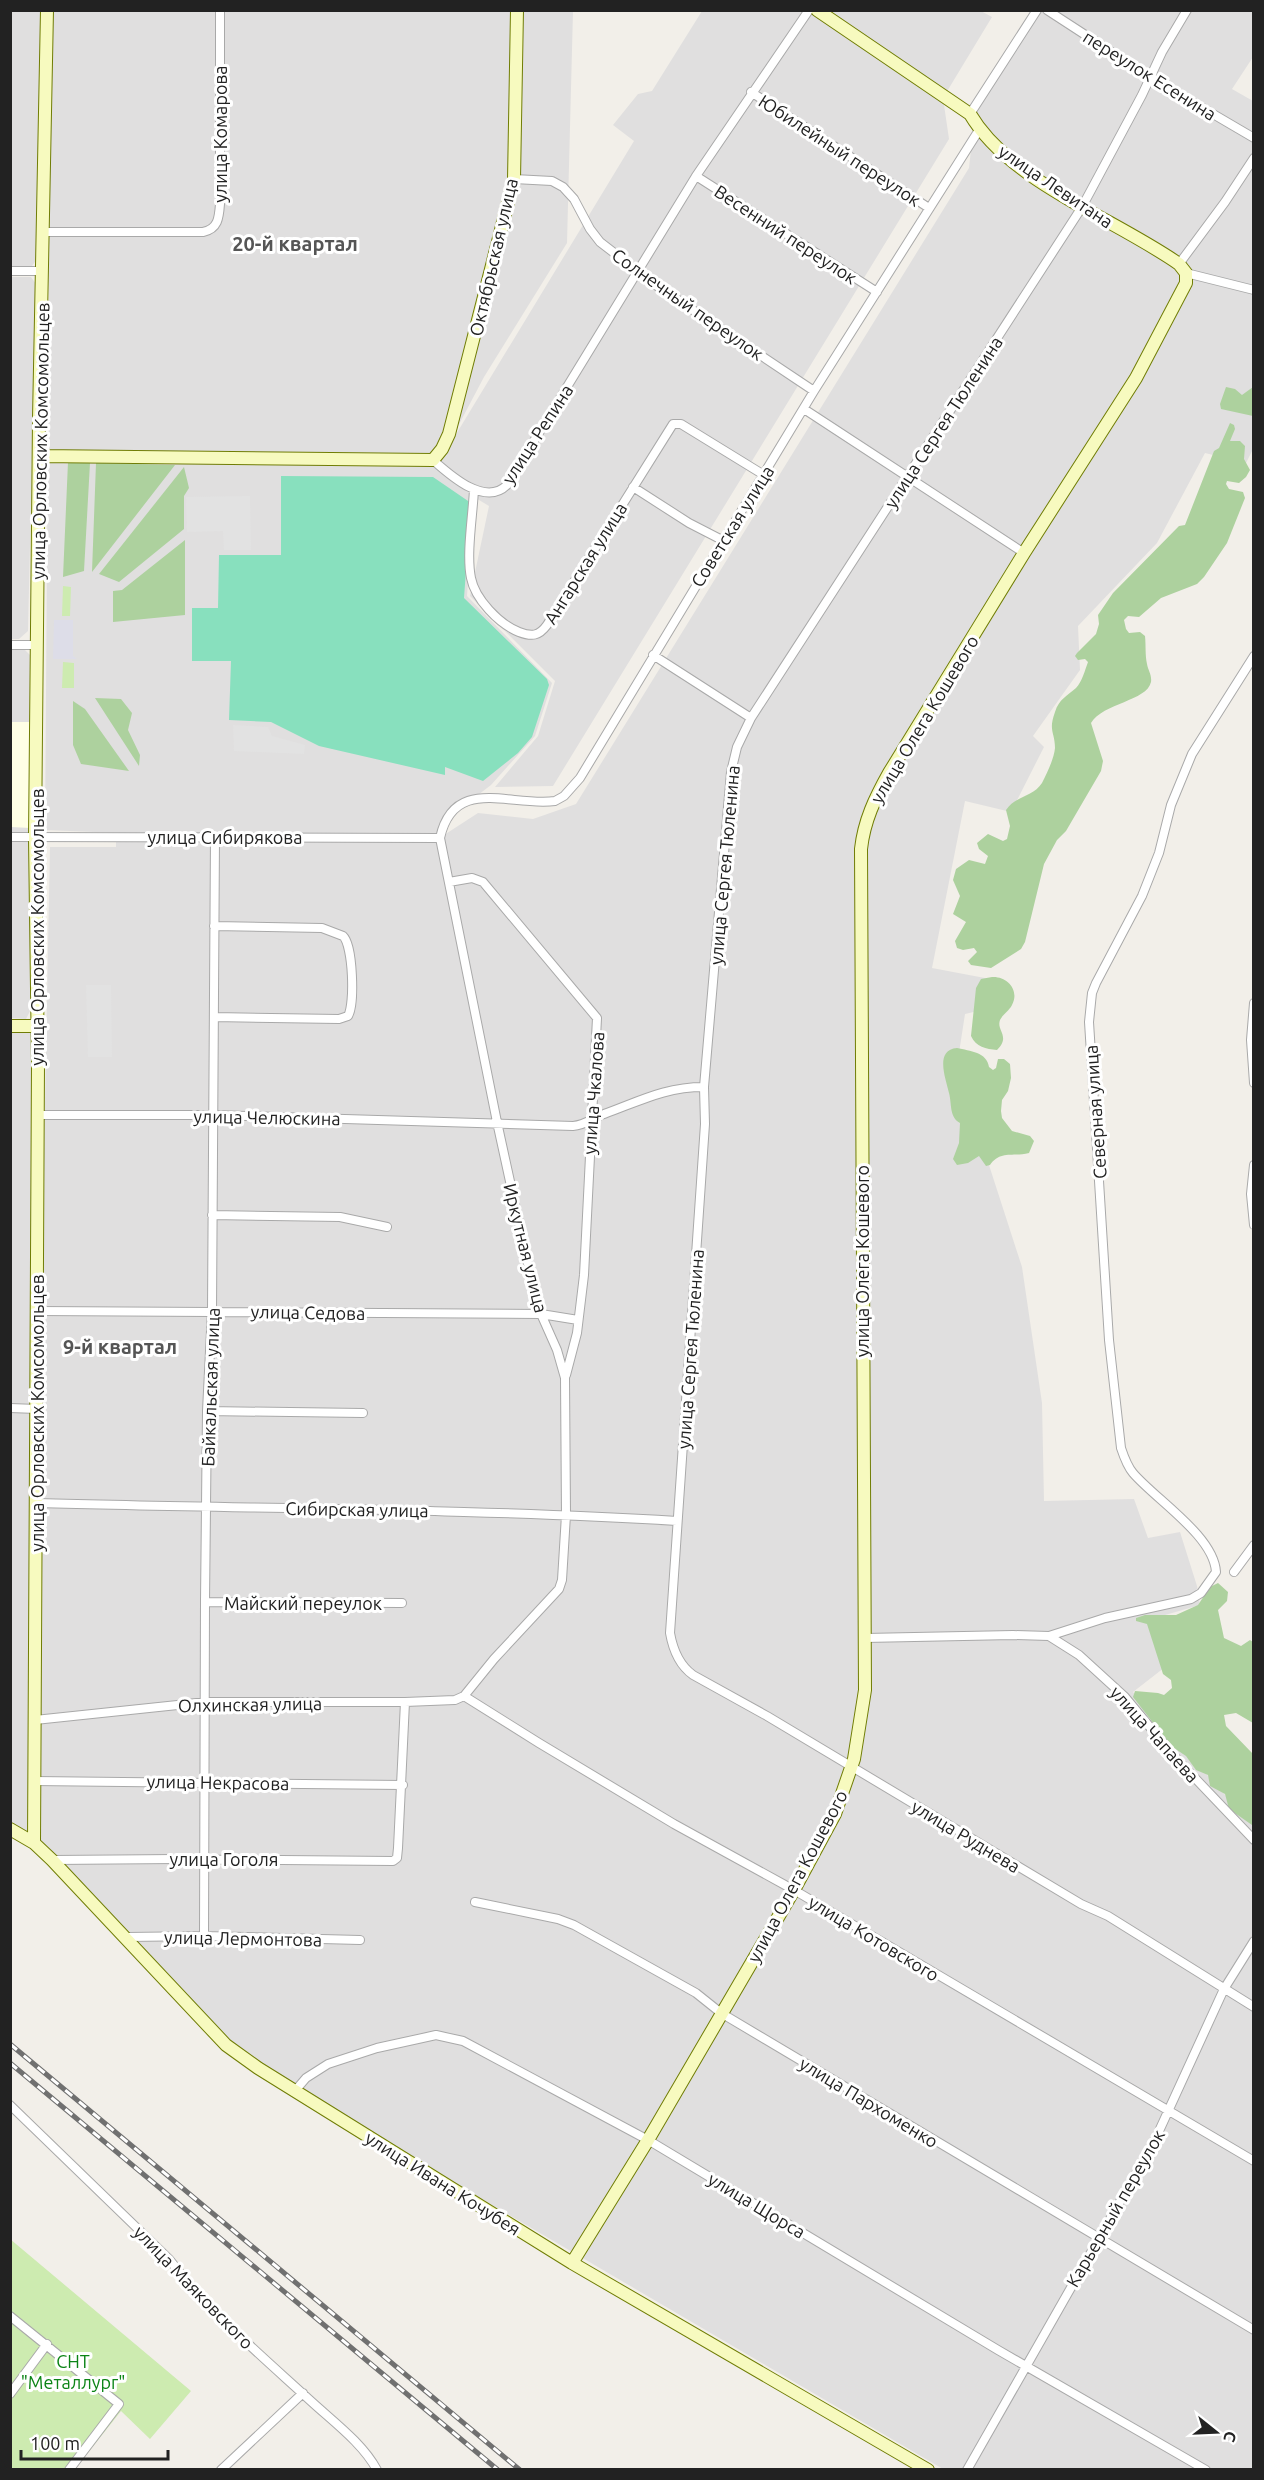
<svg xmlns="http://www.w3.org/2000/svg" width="1264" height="2480" font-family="Ubuntu,sans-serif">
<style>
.residential{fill:#e0dfdf}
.education{fill:#ffffe5}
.grass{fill:#cdebb0}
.forest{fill:#add19e}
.pitch{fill:#88e0be}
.parking{fill:#e2e2e2}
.plaza{fill:#dddde8}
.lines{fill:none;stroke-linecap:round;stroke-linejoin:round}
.street-casing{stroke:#a9a9a9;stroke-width:10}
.secondary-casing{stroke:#707d05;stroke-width:14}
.street{stroke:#fff;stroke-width:8}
.secondary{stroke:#f7fabf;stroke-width:12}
.rail-casing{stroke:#707070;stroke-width:5}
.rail{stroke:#fff;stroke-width:3;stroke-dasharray:9;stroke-linecap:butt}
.labels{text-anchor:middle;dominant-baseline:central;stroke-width:6;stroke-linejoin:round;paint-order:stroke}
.street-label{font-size:18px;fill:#222;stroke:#fff}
.park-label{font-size:18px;fill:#0c8416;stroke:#fff}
.neighbourhood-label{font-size:20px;font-weight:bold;fill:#555;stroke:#fff}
</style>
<rect width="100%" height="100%" fill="#f2efe9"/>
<path class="residential" d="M 979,10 L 992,17 L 943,98 L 949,139 L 553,786 L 495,787 L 538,736 L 555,681 L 470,596 L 489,506 L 474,497 L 467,596 L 552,683 L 535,736 L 491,785 L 474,798 L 459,805 L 441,837 L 478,813 L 533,819 L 576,804 L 969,168 L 975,112 L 1037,11 L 1253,11 L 1253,57 L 1232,89 L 1253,101 L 1253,449 L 1246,463 L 1205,453 L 1157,543 L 1078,626 L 1080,670 L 1033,736 L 1044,747 L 1011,812 L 965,801 L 932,968 L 1006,982 L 1003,1005 L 965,1014 L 957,1066 L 1022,1267 L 1042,1403 L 1044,1501 L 1134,1499 L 1148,1538 L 1180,1532 L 1197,1586 L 1200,1605 L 1151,1619 L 1169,1664 L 1133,1692 L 1253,1826 L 1253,2469 L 943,2469 L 258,2068 L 226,2045 L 52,1860 L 11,1829 L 11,1027 L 38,1026 L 37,1511 L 50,847 L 116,847 L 116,837 L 194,836 L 45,830 L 51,11 L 573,11 L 567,243 L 484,377 L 438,464 L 634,141 L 613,125 L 638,94 L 652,91 L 702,11 Z
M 11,11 L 41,11 L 37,259 L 32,266 L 11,266 Z
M 11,277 L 31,277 L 36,284 L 28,631 L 19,639 L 11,639 Z
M 10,648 L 23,648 L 32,657 L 31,1009 L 26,1019 L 11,1018 Z"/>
<path class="education" d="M 11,722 L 31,722 L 30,828 L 11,827 Z"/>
<path class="grass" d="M 63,586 L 71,587 L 70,616 L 62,616 Z
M 63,662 L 74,663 L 74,688 L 62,688 Z
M 10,2239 L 191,2391 L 150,2439 L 121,2411 L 75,2469 L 11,2469 Z"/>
<path class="forest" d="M 1226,387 L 1235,389 L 1242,395 L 1253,387 L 1253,416 L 1221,409 L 1220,404 Z
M 1230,423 L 1234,425 L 1235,429 L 1230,441 L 1240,441 L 1245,446 L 1244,459 L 1250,470 L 1246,477 L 1239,483 L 1227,481 L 1226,484 L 1229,489 L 1243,492 L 1245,498 L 1227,543 L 1204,577 L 1197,584 L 1161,598 L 1139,617 L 1128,616 L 1124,620 L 1126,629 L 1129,633 L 1140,632 L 1145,636 C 1146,645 1145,655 1147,664 C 1148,670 1152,675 1151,682 C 1147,701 1103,703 1091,723 L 1103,761 L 1101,771 L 1066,831 L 1057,840 L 1044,864 L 1025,942 L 1021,949 L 991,968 L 971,965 L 968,961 L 977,952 L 974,948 L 963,950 L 957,948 L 955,941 L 966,922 L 953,914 L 960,896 L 953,880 L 956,869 L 969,860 L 985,864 L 988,856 L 979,849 L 977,843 L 988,834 L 1003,841 L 1007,839 L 1010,826 L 1006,810 C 1015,796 1033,797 1042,783 C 1047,773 1054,759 1055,748 C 1055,732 1048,731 1055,712 C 1059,699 1067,696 1076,688 C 1082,682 1085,670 1088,662 L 1085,659 L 1078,660 L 1075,656 L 1077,653 L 1096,634 L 1099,624 L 1098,615 L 1113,593 L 1179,526 L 1185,525 L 1214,451 L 1219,448 Z
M 68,462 L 90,463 L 84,571 L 63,577 Z
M 96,463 L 175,465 L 92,572 Z
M 184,467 L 189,488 L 184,496 L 184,529 L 119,582 L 99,574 Z
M 185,540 L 185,615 L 113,622 L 113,591 L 122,590 Z
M 95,698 L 121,699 L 132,713 L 128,730 L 140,755 L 139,766 Z
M 73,701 L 85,709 L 129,771 L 81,764 L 73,745 Z
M 992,977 C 1007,976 1020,990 1012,1005 C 1009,1011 1003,1014 1000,1020 C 996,1031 1011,1036 997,1050 C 986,1049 976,1047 971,1036 L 976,988 L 981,979 Z
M 957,1048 C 970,1051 987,1052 989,1067 L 993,1070 L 996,1068 L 998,1059 L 1004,1059 L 1010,1064 L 1011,1078 L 1008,1091 L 1002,1100 L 1001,1111 L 1002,1118 L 1012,1131 L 1030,1136 L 1034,1141 L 1029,1153 C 1013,1157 1000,1150 990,1165 L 986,1166 L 979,1156 L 968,1163 L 957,1165 L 953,1159 L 959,1143 L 960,1123 C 949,1117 952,1104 949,1093 C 946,1079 934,1050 957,1048 Z
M 1218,1583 L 1228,1592 L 1227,1601 L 1218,1610 L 1224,1638 L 1241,1646 L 1250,1640 L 1253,1642 L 1253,1723 L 1236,1713 L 1224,1715 L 1226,1726 L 1253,1754 L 1253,1832 L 1252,1825 L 1229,1809 L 1225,1794 L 1210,1786 L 1208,1775 L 1196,1770 L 1186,1756 L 1171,1746 L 1133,1697 L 1135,1691 L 1158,1693 L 1164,1695 L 1172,1688 L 1171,1680 L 1163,1674 L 1147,1624 L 1136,1621 L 1136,1618 L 1145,1615 L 1176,1615 L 1198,1605 L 1210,1587 Z"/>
<path class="pitch" d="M 281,476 L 433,477 L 471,503 L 464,598 L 547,679 L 549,685 L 532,737 L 518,753 L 483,781 L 445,767 L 445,775 L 319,746 L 271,722 L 229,720 L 231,661 L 192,661 L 192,608 L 218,608 L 219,555 L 281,555 Z"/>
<path class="parking" d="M 250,496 L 251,550 L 224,550 L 223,531 L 187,532 L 186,497 Z
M 233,725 L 268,727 L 272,736 L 305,745 L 304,754 L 234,751 Z
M 86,985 L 111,985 L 112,1057 L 88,1057 Z"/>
<path class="plaza" d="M 54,620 L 73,620 L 73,656 L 77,659 L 53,659 Z"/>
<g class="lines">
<g class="street-casing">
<path id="street" d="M 1047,10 L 1150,77 L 1254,138
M 1187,10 L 1162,52 L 1142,95 L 1082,207 L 751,718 L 737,747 L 731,772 L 704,1087 L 705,1124 L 670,1633 C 673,1650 679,1665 693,1675 L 767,1716 L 1081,1904 L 1108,1916 L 1254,2007
M 751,92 L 929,208
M 970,114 L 1037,10
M 696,176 L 877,292
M 514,179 L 552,181 L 563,187 L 574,199 L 590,229 L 600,242 L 657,286 L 814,391
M 42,232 L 203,232 C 218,229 219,218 220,204 L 220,10
M 1179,264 L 1225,202 L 1254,158
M 10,271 L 43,271
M 1186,273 L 1254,290
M 804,409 L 1024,553
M 433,460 C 450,475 485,507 507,485 L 696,176 L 809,10
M 633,487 L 689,523 L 724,541
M 474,489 C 473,514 466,554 471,578 C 475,599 499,624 519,632 C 532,637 539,636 547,625 L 673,424 L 681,424 L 764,475
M 10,645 L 38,645
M 653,655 L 751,718
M 10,837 L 440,838
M 449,882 L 472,878 L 483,882 L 597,1018 L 584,1275 L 577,1333 L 566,1375
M 1254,1003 L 1251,1040 L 1254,1083
M 214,1017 L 339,1019 L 348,1016 C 355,1004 353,945 343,936 L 322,928 L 214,926
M 37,1115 L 212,1115 L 573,1126 C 586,1125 592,1118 604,1114 C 640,1101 665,1087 704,1087
M 1254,1165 L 1251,1194 L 1254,1225
M 212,1215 L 340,1217 L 387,1227
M 37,1311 L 541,1314 L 578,1320
M 10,1408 L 37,1409
M 207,1411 L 363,1413
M 37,1503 C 250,1509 464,1508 677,1521
M 1234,1572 L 1254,1545
M 205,1602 L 402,1603
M 1049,1636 L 1105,1618 L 1191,1599 L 1201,1593 L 1216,1572 C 1214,1536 1155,1499 1133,1473 C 1127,1466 1124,1457 1121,1448 L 1109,1340 L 1089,1022 L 1092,993 L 1096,983 L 1142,896 L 1159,853 L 1171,805 L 1192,754 L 1254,656
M 865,1638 L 1013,1635 L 1049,1636 L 1079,1655 L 1125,1697 L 1173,1755 L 1254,1840
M 464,1696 L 539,1743 L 674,1824 L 794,1890 L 1254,2161
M 35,1720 L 206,1702 L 405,1702 L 455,1700 L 464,1696 L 494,1659 L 559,1589 L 562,1580 L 566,1515 L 565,1378 L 557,1350 L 537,1305 L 497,1122 L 440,838 C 454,775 510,807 555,801 L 564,796 L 580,778 L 814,391 L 979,130
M 34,1781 L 403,1785
M 52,1860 L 177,1859 L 393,1861 L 397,1858 L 398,1848 L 405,1702
M 475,1902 L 558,1919 L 574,1925 L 696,1993 L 721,2013 L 1254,2330
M 204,1936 L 205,1602 L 207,1411 L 212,1311 L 215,837
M 127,1937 L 204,1936 L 360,1940
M 294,2092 L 306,2078 L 328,2064 L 377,2048 L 436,2035 L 463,2041 L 648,2140 L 998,2350 L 1206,2470
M 10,2105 L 169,2259 C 210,2313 263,2357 313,2403 C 335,2423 363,2444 377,2470
M 10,2316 L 119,2404 L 69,2470
M 10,2394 L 47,2344
M 221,2470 L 303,2393
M 967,2470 L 1154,2142 L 1224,1989 L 1254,1941"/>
</g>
<g class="secondary-casing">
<path id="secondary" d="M 39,456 L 433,460 L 442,449 L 449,434 L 514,179 L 517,10
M 10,1026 L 38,1026
M 10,1829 L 34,1843 L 52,1860 L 226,2045 L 258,2068 L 572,2263 L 928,2470
M 34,1843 L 38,1063 L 35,838 L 39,419 L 47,10
M 572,2263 L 648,2140 L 794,1890 L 835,1814 L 854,1759 L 865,1690 L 861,849 C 864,821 875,798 889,773 L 1024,553 L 1136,378 L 1186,283 L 1186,273 L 1179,264 C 1115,219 1010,182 970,114 L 817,10"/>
</g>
<use href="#street" class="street"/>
<use href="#secondary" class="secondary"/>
<g class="rail-casing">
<path id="rail" d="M 10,2044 L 520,2470
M 10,2063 L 498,2470"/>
</g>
<use href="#rail" class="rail"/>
</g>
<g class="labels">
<g class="street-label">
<text transform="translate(1150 75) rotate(32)">переулок Есенина</text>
<text transform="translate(220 134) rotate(-90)">улица Комарова</text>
<text transform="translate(840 150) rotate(33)">Юбилейный переулок</text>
<text transform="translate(1056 186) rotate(34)">улица Левитана</text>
<text transform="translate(786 234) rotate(33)">Весенний переулок</text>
<text transform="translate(493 257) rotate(-77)">Октябрьская улица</text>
<text transform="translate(688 304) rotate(35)">Солнечный переулок</text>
<text transform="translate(943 422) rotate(-57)">улица Сергея Тюленина</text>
<text transform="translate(537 434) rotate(-57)">улица Репина</text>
<text transform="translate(40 441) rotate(-89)">улица Орловских Комсомольцев</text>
<text transform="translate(732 526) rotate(-58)">Советская улица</text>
<text transform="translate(585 563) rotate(-58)">Ангарская улица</text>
<text transform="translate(924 719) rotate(-59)">улица Олега Кошевого</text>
<text x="225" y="837">улица Сибирякова</text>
<text transform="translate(724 865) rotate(-85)">улица Сергея Тюленина</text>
<text transform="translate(37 927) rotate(-90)">улица Орловских Комсомольцев</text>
<text transform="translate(593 1093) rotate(-86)">улица Чкалова</text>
<text transform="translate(1095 1112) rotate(-94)">Северная улица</text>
<text transform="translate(267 1117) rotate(1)">улица Челюскина</text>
<text transform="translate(526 1248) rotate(76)">Иркутная улица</text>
<text transform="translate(862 1261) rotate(-90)">улица Олега Кошевого</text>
<text transform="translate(308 1312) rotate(1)">улица Седова</text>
<text transform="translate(690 1349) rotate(-86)">улица Сергея Тюленина</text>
<text transform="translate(210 1387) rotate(-88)">Байкальская улица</text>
<text transform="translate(37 1413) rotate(-90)">улица Орловских Комсомольцев</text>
<text transform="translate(357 1509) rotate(1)">Сибирская улица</text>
<text x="303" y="1603">Майский переулок</text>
<text transform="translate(250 1704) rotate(-1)">Олхинская улица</text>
<text transform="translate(1155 1734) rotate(48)">улица Чапаева</text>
<text transform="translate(218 1782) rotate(1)">улица Некрасова</text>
<text transform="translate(966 1836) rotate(31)">улица Руднева</text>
<text x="224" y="1859">улица Гоголя</text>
<text transform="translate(797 1876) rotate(-62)">улица Олега Кошевого</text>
<text transform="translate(243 1938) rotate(1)">улица Лермонтова</text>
<text transform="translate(874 1938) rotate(31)">улица Котовского</text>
<text transform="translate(869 2102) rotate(31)">улица Пархоменко</text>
<text transform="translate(443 2183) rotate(32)">улица Ивана Кочубея</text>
<text transform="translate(757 2205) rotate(31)">улица Щорса</text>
<text transform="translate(1115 2208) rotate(-60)">Карьерный переулок</text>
<text transform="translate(194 2287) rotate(46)">улица Маяковского</text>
</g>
<g class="park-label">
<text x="73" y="2361">СНТ<tspan x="73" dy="21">"Металлург"</tspan></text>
</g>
<g class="neighbourhood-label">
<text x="295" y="243">20-й квартал</text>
<text x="120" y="1346">9-й квартал</text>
</g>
</g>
<rect width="1264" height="2480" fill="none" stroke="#222222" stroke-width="24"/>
<g transform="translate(1216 2432) rotate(108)" stroke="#ffffff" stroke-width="4.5" paint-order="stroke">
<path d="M0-4.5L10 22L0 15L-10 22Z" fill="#222222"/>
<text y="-9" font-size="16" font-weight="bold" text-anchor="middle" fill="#222222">С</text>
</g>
<path d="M21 2450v9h147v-9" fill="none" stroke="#222222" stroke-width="3"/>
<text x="30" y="2450" font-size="18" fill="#222222" stroke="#ffffff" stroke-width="4.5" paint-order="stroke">100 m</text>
</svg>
